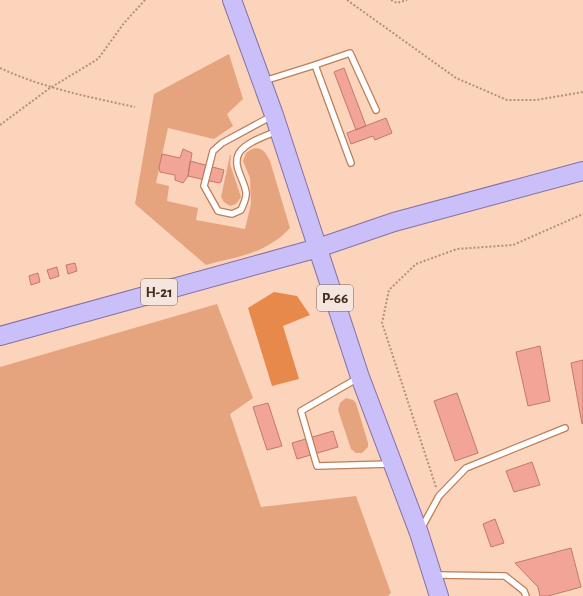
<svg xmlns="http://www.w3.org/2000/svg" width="583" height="596" font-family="'Alegreya Sans',sans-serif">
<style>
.green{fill:#e6a47e}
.forest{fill:#e8894c}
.building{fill:#f2a596;stroke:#c2796b}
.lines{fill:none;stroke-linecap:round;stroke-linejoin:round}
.service-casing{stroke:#be7e58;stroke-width:8}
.primary-casing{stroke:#8470a7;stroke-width:20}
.path{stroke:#b3907b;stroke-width:2;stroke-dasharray:2 2;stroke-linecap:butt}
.service{stroke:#fff;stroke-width:5.5}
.primary{stroke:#cabff8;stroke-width:18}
.labels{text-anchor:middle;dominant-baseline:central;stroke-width:3;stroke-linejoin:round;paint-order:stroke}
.shield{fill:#f4e6de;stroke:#796255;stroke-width:1}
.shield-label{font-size:15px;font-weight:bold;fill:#442a1a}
</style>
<rect width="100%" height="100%" fill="#fcd3bb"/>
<path class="green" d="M 229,54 L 243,99 L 227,114 L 233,126 L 214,139 L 168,128 L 156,183 L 169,186 L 167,201 L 198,208 L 196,220 L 245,229 L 251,204 L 250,178 L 243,161 L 246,153 L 252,149 C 262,146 266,153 270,161 L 290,228 C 266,254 238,256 206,265 L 135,204 L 154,94 Z
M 230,155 L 231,155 L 230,164 L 241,197 L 236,204 L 230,206 L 224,202 L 221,197 Z
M 217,304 L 253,398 L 230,414 L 261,507 L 356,496 L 391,593 L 388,596 L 0,596 L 0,367 Z
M 346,398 L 353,400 L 356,403 L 368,443 L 368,447 L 362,453 L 356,453 L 351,449 L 338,410 L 340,403 Z"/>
<path class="forest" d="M 274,292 L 297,296 L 310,315 L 283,326 L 299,379 L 272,386 L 248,308 Z"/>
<path class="building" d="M 344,68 L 366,126 L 356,130 L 334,72 Z
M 386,118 L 392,133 L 375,140 L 373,136 L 351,144 L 347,133 Z
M 183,149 L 192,153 L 188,176 L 183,183 L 175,180 L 175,175 L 160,172 L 159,168 L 162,154 L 180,158 Z
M 190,161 L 224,170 L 221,182 L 219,183 L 188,176 Z
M 75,263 L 77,271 L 68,274 L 66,265 Z
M 57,267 L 59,276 L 50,279 L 47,270 Z
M 38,273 L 40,282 L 31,285 L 29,276 Z
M 540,346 L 550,401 L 528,406 L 516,352 Z
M 583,360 L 583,423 L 582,424 L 571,363 Z
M 457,393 L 478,453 L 455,461 L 434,401 Z
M 268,403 L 282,446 L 267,450 L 253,407 Z
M 333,431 L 338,447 L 297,459 L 292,443 Z
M 532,462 L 540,485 L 514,492 L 506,471 Z
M 495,519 L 504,543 L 491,547 L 483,524 Z
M 571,548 L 581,587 L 548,596 L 540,596 L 538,587 L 515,563 Z"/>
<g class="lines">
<g class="service-casing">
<path id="service" d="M 315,65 L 350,53 L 376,110
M 264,81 L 315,65 L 351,163
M 272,116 L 222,143 L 213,151 L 204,186 L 218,211 L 232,214 L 241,210 C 243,205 247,198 246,192 C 244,179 232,166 239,153 C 246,142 266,136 277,131
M 358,378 L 301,411 L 317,466 L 391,464
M 421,529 L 439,496 L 466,468 L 565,428
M 436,575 L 505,576 L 524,591 L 526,596"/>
</g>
<g class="primary-casing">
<path id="primary" d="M 232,0 L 274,115 L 360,377 L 419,533 L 439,596
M 0,336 L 318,248 L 394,222 L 583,171"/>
</g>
<path class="path" d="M 347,0 L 456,78 L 507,100 L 536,100 L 583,92
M 391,0 L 397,3 L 407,0
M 0,68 C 43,88 89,97 135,107
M 0,125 L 50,88 L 98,59 L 124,23 L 145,0
M 436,487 L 382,323 L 389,290 L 416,264 L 457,249 L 513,245 L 583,214"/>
<use href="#service" class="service"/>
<use href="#primary" class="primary"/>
</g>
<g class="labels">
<g class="shield">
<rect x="141" y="279" width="36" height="26" rx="3"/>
<rect x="317" y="285" width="36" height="26" rx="3"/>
</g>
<g class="shield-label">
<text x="159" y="292">Н-21</text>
<text x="335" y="298">Р-66</text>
</g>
</g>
</svg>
